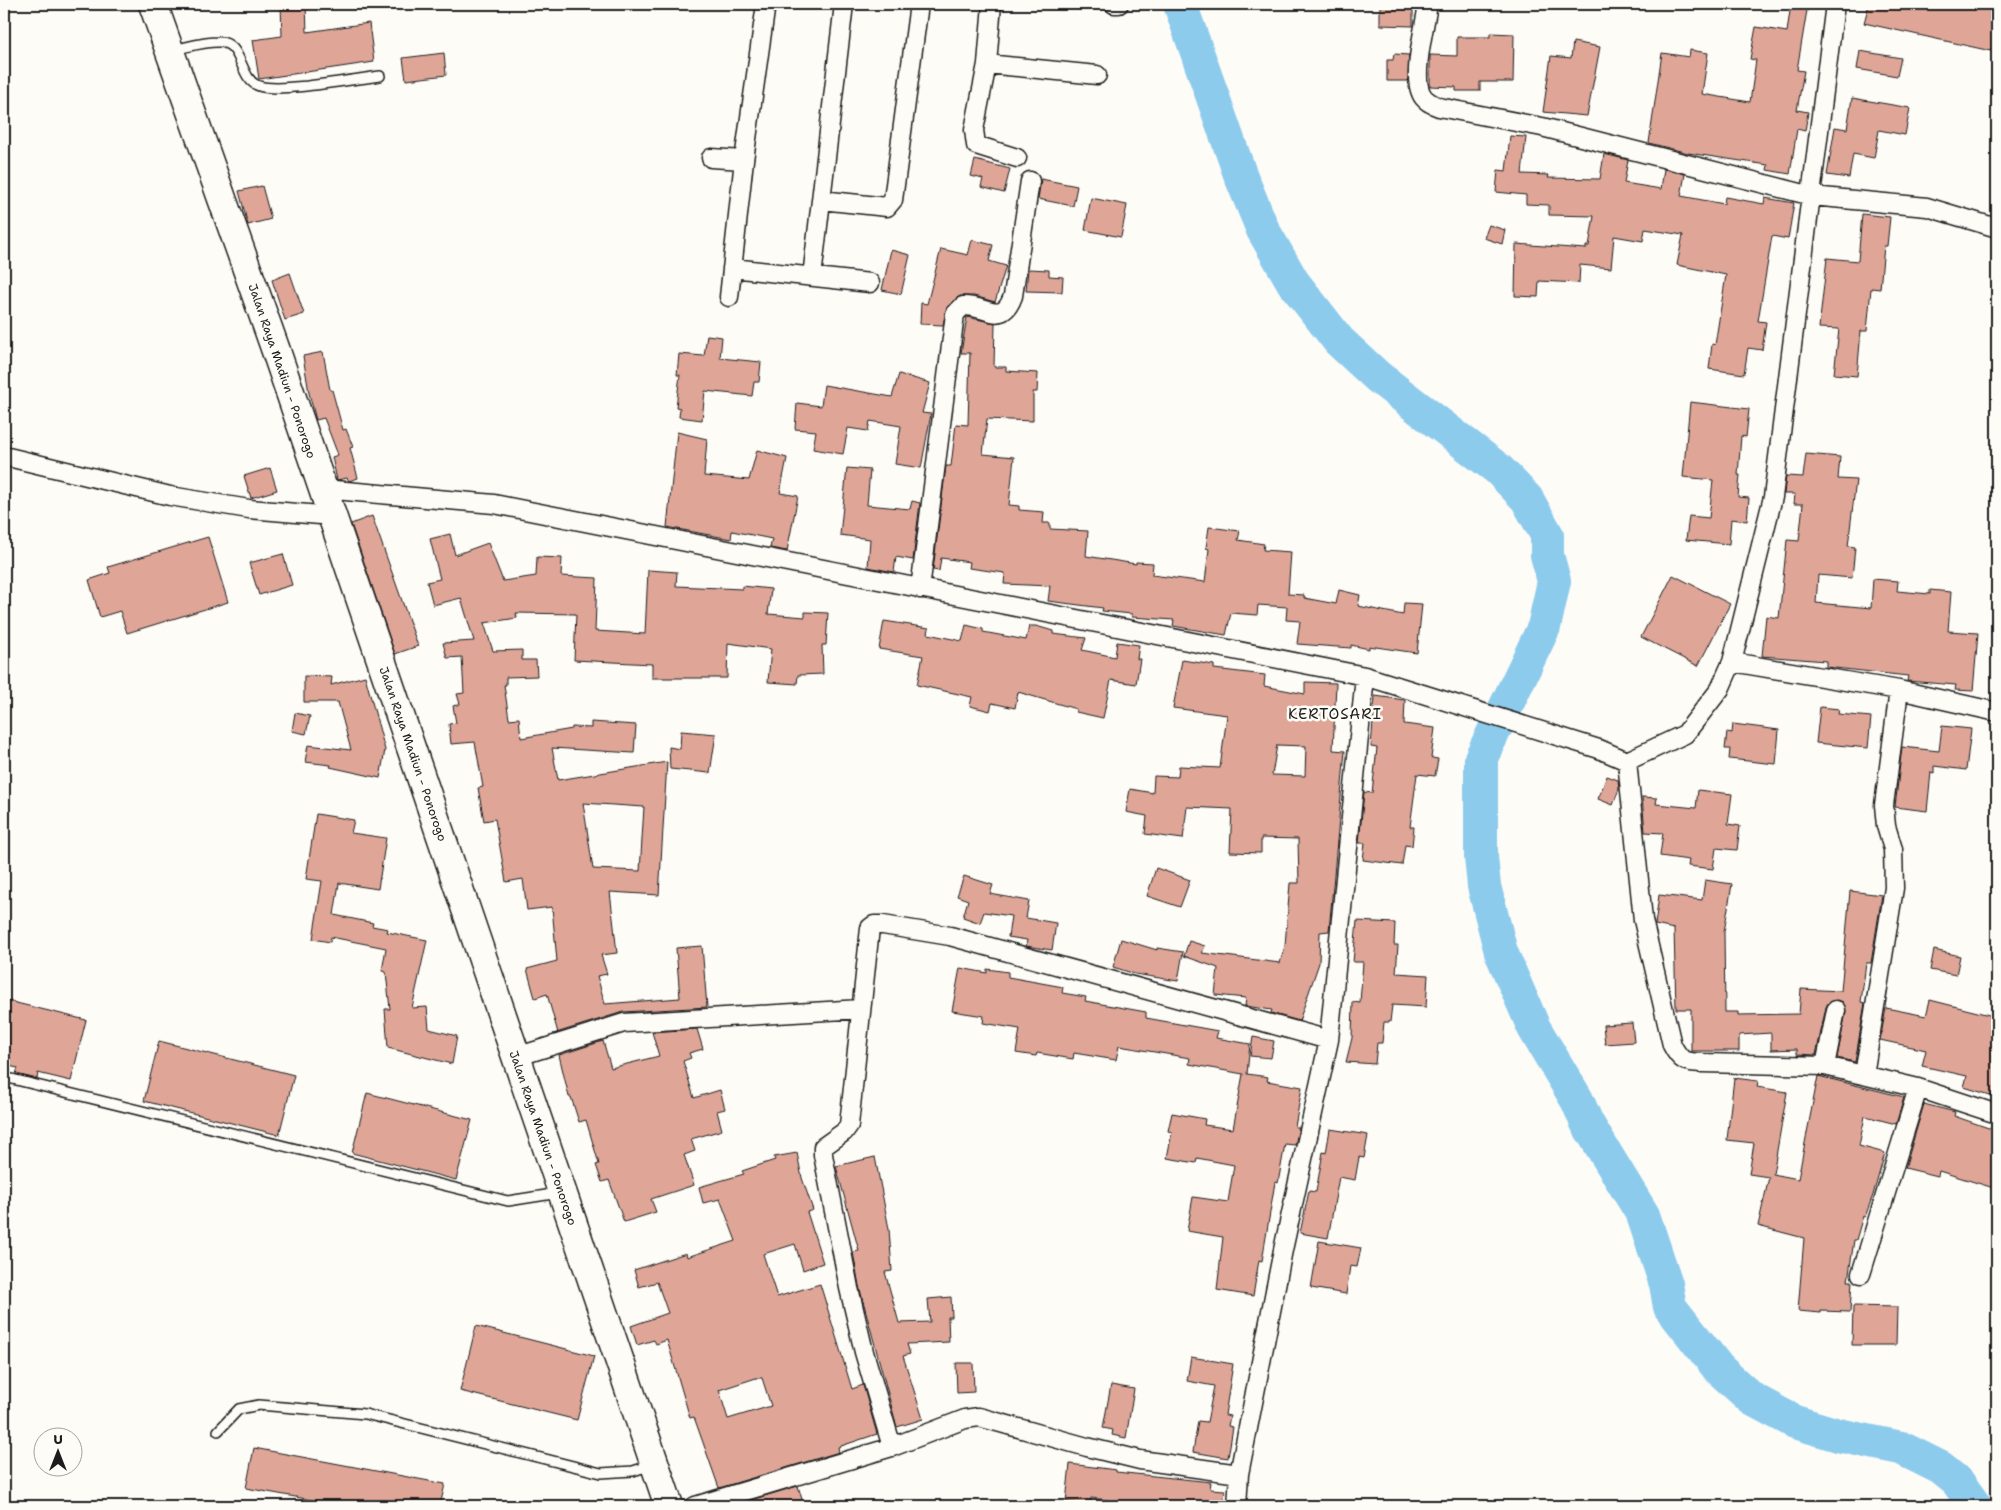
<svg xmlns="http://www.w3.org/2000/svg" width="2001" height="1510" font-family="'Shantell Sans',sans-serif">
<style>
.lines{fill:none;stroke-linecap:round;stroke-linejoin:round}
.river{stroke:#8dcbed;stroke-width:34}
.building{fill:#dfa698;stroke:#1c1c1c;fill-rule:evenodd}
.lane-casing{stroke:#1c1c1c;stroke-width:12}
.street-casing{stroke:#1c1c1c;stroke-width:21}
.highway-casing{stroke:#1c1c1c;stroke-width:31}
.lane{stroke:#fdfcf7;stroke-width:9}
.street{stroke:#fdfcf7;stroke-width:18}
.highway{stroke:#fdfcf7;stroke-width:28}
.labels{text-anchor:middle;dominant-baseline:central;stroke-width:5;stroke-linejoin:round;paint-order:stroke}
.street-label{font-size:12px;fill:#1c1c1c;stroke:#fdfcf7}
.quarter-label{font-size:15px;letter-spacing:1px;fill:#1c1c1c;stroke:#fdfcf7}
</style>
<rect width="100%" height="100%" fill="#fdfcf7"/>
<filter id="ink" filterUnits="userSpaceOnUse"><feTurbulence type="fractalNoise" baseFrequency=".02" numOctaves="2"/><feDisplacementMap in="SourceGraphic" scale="10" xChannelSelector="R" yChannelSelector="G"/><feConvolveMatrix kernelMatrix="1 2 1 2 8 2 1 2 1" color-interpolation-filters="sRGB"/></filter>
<g filter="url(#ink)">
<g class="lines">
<path class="river" d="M 1180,4 L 1240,174 L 1263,230 L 1293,282 L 1339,341 L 1378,377 L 1498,469 L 1527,499 L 1547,535 L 1547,555 L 1554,581 L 1544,627 L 1481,758 L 1481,857 L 1484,886 L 1501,952 L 1534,1028 L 1577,1100 L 1587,1123 L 1643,1215 L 1666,1284 L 1670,1307 L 1719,1369 L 1752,1399 L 1795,1422 L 1838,1435 L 1901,1448 L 1941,1468 L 1957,1481 L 1975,1506"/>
</g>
<path class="building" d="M 281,4 L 306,4 L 307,32 L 369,23 L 374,62 L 259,79 L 253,40 L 282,36 Z
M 1380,4 L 1413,4 L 1413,26 L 1380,25 Z
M 1791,4 L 1808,4 L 1797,70 L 1804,71 L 1797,110 L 1808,112 L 1805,131 L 1797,129 L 1790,174 L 1767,170 L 1768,165 L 1688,153 L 1649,143 L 1662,53 L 1689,57 L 1690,50 L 1708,53 L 1702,94 L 1750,102 L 1756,60 L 1750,59 L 1756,27 L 1787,32 Z
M 1869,4 L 1997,4 L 1997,23 L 1991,51 L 1864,23 Z
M 1490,33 L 1514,34 L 1513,82 L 1480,82 L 1480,91 L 1456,91 L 1456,87 L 1430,86 L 1430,55 L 1457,56 L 1457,37 L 1490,37 Z
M 1573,42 L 1600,47 L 1587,116 L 1543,112 L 1551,56 L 1571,58 Z
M 1860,51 L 1901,58 L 1897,76 L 1857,69 Z
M 444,53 L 446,75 L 406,80 L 403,58 Z
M 1394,54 L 1409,55 L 1408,81 L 1387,81 L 1387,60 L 1393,60 Z
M 1852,98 L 1910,108 L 1905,135 L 1879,130 L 1874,158 L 1853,154 L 1849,178 L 1827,175 L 1835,127 L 1847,129 Z
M 1510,136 L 1526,137 L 1522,174 L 1549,175 L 1548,178 L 1600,179 L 1604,154 L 1628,160 L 1624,183 L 1661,189 L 1664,169 L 1685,174 L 1681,196 L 1724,204 L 1725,197 L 1764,204 L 1765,198 L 1794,203 L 1788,239 L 1772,236 L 1758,321 L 1766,322 L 1762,350 L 1748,348 L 1744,374 L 1709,369 L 1712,344 L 1715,345 L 1726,275 L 1677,265 L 1683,235 L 1645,229 L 1643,241 L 1614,236 L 1611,268 L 1580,265 L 1579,283 L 1539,281 L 1538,297 L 1515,296 L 1516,244 L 1586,249 L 1586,246 L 1589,246 L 1594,216 L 1549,215 L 1549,205 L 1526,204 L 1526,195 L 1496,192 L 1498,170 L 1506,171 Z
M 975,160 L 1010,169 L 1004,193 L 981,187 L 983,179 L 971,176 Z
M 1041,179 L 1077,186 L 1073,206 L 1038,199 Z
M 262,186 L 271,219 L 248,225 L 239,191 Z
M 1091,198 L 1127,205 L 1121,237 L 1085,230 Z
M 1862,214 L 1890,217 L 1887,246 L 1884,246 L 1880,289 L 1871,288 L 1867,331 L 1861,331 L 1857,376 L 1834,374 L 1839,329 L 1819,328 L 1827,258 L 1858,261 Z
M 1489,225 L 1505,230 L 1502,244 L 1484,238 Z
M 972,240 L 993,245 L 989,261 L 1006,266 L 995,302 L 974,296 L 960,296 L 947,307 L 943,325 L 920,324 L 921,303 L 927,304 L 941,249 L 968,255 Z
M 891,250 L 910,255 L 901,294 L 882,290 Z
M 1028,269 L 1049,270 L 1049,276 L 1063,277 L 1062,292 L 1026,291 Z
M 290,273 L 304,314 L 285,320 L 272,280 Z
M 967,317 L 995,323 L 994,367 L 1006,367 L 1006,371 L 1038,373 L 1037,392 L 1033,392 L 1033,421 L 987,419 L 983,454 L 1014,457 L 1009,505 L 1019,506 L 1019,510 L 1044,512 L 1043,523 L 1050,523 L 1050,529 L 1088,531 L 1086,556 L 1136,564 L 1136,562 L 1153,563 L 1152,575 L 1205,582 L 1209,549 L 1206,548 L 1209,527 L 1240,531 L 1238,540 L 1264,544 L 1263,550 L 1291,552 L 1288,594 L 1304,595 L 1304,598 L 1336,604 L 1339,590 L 1360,595 L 1358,606 L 1403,615 L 1404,603 L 1422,604 L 1417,653 L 1369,646 L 1369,649 L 1351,645 L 1351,648 L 1297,644 L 1300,621 L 1286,620 L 1287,607 L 1258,605 L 1257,615 L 1231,613 L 1226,635 L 1173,626 L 1174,620 L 1132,617 L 1132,614 L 1102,611 L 1103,608 L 1048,601 L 1050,586 L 1004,584 L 1005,573 L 969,568 L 970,562 L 941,558 L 939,571 L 933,570 L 946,466 L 951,466 L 956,424 L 968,425 L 970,353 L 961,353 Z
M 707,335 L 722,337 L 720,358 L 761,362 L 759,382 L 754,382 L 752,396 L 705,391 L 702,420 L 679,417 L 680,408 L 676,407 L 680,375 L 677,375 L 679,354 L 704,356 Z
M 323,352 L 330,390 L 332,390 L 343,430 L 346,429 L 353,447 L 350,448 L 358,478 L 349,481 L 347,478 L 337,480 L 332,457 L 338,455 L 324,418 L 316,420 L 309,393 L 303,356 Z
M 899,374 L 930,383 L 922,413 L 931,414 L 921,468 L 895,464 L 901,426 L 870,421 L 868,431 L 848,428 L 843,454 L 813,449 L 816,431 L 795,429 L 797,403 L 821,406 L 824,385 L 892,397 Z
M 1690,402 L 1749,409 L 1746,437 L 1741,436 L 1738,475 L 1740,475 L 1738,497 L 1749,498 L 1747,521 L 1731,519 L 1729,544 L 1686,540 L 1689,516 L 1709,518 L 1713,480 L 1683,477 Z
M 677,432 L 707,439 L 704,476 L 749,480 L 757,450 L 787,458 L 780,493 L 798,496 L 787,551 L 770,548 L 772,539 L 732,531 L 731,539 L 667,527 Z
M 1806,454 L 1840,457 L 1838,479 L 1856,480 L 1848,546 L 1855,547 L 1852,578 L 1818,575 L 1816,603 L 1871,608 L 1873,579 L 1898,581 L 1897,591 L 1930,594 L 1930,590 L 1951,592 L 1948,631 L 1978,633 L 1973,691 L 1955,690 L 1956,685 L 1907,681 L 1908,676 L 1826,667 L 1826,661 L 1762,656 L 1766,616 L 1779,618 L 1787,540 L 1799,541 L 1803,504 L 1794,504 L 1795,494 L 1784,494 L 1786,476 L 1803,477 Z
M 270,468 L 277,490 L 251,498 L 244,476 Z
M 847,468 L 870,470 L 867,505 L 910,509 L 912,501 L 920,503 L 913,560 L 896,557 L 894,572 L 868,567 L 870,539 L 840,535 Z
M 372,516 L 418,646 L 395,654 L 351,524 Z
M 450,534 L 455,555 L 488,543 L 503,581 L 536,576 L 537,557 L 562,558 L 561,576 L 597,578 L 595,631 L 645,634 L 648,570 L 677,572 L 676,586 L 742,589 L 742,586 L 771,589 L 768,614 L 805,617 L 805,612 L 828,613 L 826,645 L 822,645 L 823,674 L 798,675 L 797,684 L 768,682 L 771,649 L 728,643 L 727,678 L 652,678 L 652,664 L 574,660 L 576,614 L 516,613 L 517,618 L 484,623 L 493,651 L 522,650 L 522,660 L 536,660 L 537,676 L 506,677 L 506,685 L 504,685 L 509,719 L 519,718 L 521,738 L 572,729 L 572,727 L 591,728 L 591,722 L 636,725 L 634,753 L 552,748 L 558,780 L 667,762 L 659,895 L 610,892 L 617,953 L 601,955 L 607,974 L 597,976 L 605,1004 L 680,998 L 676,948 L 702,946 L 707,1007 L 623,1012 L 553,1034 L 558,1033 L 547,994 L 535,998 L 527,969 L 557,961 L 552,907 L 527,910 L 523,879 L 506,882 L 495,819 L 484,821 L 478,788 L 483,787 L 475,742 L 451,744 L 449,724 L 456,723 L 453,706 L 460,704 L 457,694 L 464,693 L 462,657 L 447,658 L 443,643 L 474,641 L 461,598 L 433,605 L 427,582 L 440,579 L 430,539 ZM 583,803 L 644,807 L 640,871 L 593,869 Z
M 208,537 L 228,602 L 127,633 L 120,611 L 100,617 L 89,580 L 110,573 L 108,567 Z
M 283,554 L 292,585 L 259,595 L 249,563 Z
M 1673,575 L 1730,604 L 1698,666 L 1641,637 Z
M 884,621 L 929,628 L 928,634 L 962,641 L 966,625 L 983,629 L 983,632 L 1026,640 L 1029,626 L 1036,626 L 1053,631 L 1053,634 L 1086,638 L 1082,650 L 1115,657 L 1117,642 L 1139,645 L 1137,659 L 1140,659 L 1136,684 L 1111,680 L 1103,718 L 1076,712 L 1076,709 L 1018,692 L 1015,708 L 992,703 L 990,711 L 970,706 L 972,697 L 917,685 L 923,656 L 879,649 Z
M 1182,660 L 1214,665 L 1214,669 L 1265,675 L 1264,686 L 1305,694 L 1305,682 L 1336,683 L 1333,750 L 1345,751 L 1329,931 L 1320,932 L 1319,963 L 1299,1021 L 1271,1013 L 1272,1010 L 1245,1006 L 1246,998 L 1215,995 L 1218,968 L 1184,956 L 1189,941 L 1205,946 L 1202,953 L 1280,963 L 1285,946 L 1290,883 L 1299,883 L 1298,839 L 1261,838 L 1261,853 L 1230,852 L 1232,809 L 1187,807 L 1183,839 L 1145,834 L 1147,816 L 1126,812 L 1130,789 L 1153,793 L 1154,776 L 1178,777 L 1179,766 L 1220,768 L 1227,715 L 1173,708 ZM 1277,745 L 1306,746 L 1305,776 L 1272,775 Z
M 304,676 L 332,677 L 331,685 L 365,676 L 385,750 L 380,778 L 330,767 L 331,765 L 305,762 L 308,745 L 351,750 L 338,702 L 304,702 Z
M 1375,696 L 1405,700 L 1404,724 L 1435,728 L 1431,758 L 1438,759 L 1435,776 L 1417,774 L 1410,827 L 1414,827 L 1412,846 L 1405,845 L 1402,865 L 1363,860 L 1365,843 L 1359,843 L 1364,792 L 1372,793 L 1377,748 L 1371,747 Z
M 1820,707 L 1839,709 L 1838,714 L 1871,717 L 1868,748 L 1816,743 Z
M 295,713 L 310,716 L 306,734 L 292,731 Z
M 1733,724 L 1779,730 L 1776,764 L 1729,759 L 1730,749 L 1725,749 L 1727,732 L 1732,733 Z
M 1942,726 L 1971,729 L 1966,770 L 1934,766 L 1934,773 L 1931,772 L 1927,811 L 1895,807 L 1902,747 L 1939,751 Z
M 681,731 L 716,734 L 710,773 L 670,769 L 669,747 L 680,749 Z
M 1607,776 L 1618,780 L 1619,789 L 1613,805 L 1598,799 Z
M 1698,790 L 1732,794 L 1728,824 L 1740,826 L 1737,850 L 1716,848 L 1713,869 L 1688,866 L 1689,860 L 1660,856 L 1663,833 L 1645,832 L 1642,797 L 1657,798 L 1656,804 L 1696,808 Z
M 316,814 L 354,820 L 351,833 L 386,838 L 378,889 L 339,883 L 334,915 L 373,923 L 372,926 L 388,929 L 387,932 L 427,940 L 412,1008 L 427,1007 L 429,1029 L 457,1036 L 452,1064 L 388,1048 L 385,1009 L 390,1009 L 386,972 L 382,971 L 386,948 L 331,937 L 330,942 L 313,939 L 322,881 L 306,879 Z
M 1156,868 L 1190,880 L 1180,907 L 1147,896 Z
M 964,876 L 993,885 L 990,894 L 1029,901 L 1026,918 L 1056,923 L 1052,950 L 1026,946 L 1027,940 L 1008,937 L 1011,916 L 984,912 L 980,923 L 963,917 L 968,900 L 957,896 Z
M 1705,880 L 1732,884 L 1724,932 L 1725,1012 L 1738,1012 L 1738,1015 L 1799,1014 L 1801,989 L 1841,991 L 1850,891 L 1882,895 L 1871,963 L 1866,963 L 1861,1002 L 1865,1003 L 1855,1062 L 1837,1058 L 1846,1012 L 1843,1002 L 1838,1000 L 1828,1003 L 1826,1007 L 1816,1055 L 1797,1054 L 1797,1049 L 1771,1050 L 1771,1033 L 1739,1035 L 1739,1051 L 1691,1051 L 1691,1009 L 1676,1009 L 1674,929 L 1655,925 L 1659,895 L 1702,900 Z
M 1357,921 L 1395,923 L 1394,945 L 1398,945 L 1396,973 L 1428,975 L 1426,1007 L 1392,1005 L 1390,1022 L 1384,1022 L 1382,1043 L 1377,1043 L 1375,1064 L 1346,1062 L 1352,1038 L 1353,1002 L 1360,1003 L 1363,962 L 1353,962 Z
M 1121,939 L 1157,950 L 1157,948 L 1183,952 L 1178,981 L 1135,974 L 1113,967 Z
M 1934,950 L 1960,956 L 1956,975 L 1930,970 Z
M 960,968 L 987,973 L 987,969 L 1008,972 L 1008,977 L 1063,987 L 1062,993 L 1086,997 L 1085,1001 L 1146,1012 L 1146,1018 L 1218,1031 L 1216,1038 L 1250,1044 L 1247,1074 L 1268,1077 L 1267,1081 L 1302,1087 L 1295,1127 L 1299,1127 L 1295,1145 L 1285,1144 L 1278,1183 L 1275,1182 L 1262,1261 L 1259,1260 L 1253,1296 L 1217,1290 L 1223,1237 L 1187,1231 L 1193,1197 L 1228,1202 L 1234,1165 L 1197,1158 L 1196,1163 L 1167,1158 L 1172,1132 L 1168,1131 L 1172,1113 L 1205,1119 L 1204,1125 L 1233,1129 L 1243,1074 L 1189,1064 L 1190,1058 L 1119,1046 L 1116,1060 L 1074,1053 L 1073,1059 L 1037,1053 L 1036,1056 L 1016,1053 L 1020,1029 L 983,1023 L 984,1016 L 952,1011 Z
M 4,1000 L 86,1020 L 71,1081 L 38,1073 L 37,1079 L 16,1074 L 18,1068 L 4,1065 Z
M 1930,1000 L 1997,1017 L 1997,1097 L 1964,1087 L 1967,1076 L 1922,1066 L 1926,1050 L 1880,1040 L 1886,1008 L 1926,1016 Z
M 1632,1023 L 1634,1042 L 1605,1044 L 1603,1025 Z
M 697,1029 L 703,1049 L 689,1053 L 691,1058 L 683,1061 L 694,1098 L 720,1090 L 725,1109 L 717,1111 L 722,1130 L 691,1139 L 695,1151 L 684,1155 L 694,1185 L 651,1199 L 656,1212 L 624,1222 L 609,1180 L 602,1182 L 596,1165 L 599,1164 L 586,1120 L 579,1122 L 571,1097 L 569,1097 L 559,1055 L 603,1041 L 611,1068 L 659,1056 L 652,1032 Z
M 1253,1037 L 1274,1041 L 1271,1058 L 1250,1056 Z
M 159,1041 L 294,1075 L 279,1135 L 144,1101 Z
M 1818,1076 L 1904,1097 L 1896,1124 L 1865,1116 L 1859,1146 L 1885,1153 L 1873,1195 L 1865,1217 L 1863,1216 L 1856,1240 L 1854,1240 L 1848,1281 L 1852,1281 L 1850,1312 L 1821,1311 L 1821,1313 L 1798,1311 L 1804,1238 L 1758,1226 L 1769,1177 L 1749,1174 L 1754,1143 L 1727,1140 L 1734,1078 L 1758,1081 L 1757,1087 L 1787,1092 L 1773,1174 L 1798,1179 Z
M 367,1093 L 472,1120 L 456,1180 L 352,1153 Z
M 1924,1104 L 1955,1112 L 1954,1116 L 1997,1131 L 1997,1189 L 1939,1171 L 1938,1176 L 1905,1168 Z
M 1330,1129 L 1368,1135 L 1364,1158 L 1359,1157 L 1355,1180 L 1339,1177 L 1328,1238 L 1300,1233 L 1309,1191 L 1316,1192 L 1323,1152 L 1326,1153 Z
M 797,1153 L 802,1178 L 813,1210 L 807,1212 L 823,1263 L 803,1270 L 795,1244 L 763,1254 L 777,1297 L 820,1284 L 852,1389 L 863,1385 L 877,1434 L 838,1447 L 839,1452 L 719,1488 L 694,1417 L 690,1418 L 667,1340 L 656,1344 L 654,1340 L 637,1345 L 631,1326 L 668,1313 L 657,1282 L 639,1287 L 634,1270 L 686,1253 L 687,1257 L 736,1241 L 720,1199 L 703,1203 L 699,1187 L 744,1174 L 742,1171 L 775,1160 L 774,1157 ZM 756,1378 L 762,1378 L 771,1406 L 728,1419 L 719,1390 Z
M 875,1157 L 889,1229 L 892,1271 L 885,1272 L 899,1323 L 930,1322 L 928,1299 L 951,1297 L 952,1317 L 948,1317 L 949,1342 L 907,1344 L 910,1354 L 903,1356 L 923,1419 L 897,1427 L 859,1286 L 853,1252 L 859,1251 L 836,1166 Z
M 1319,1241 L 1361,1248 L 1357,1267 L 1350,1266 L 1346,1294 L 1311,1288 Z
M 1853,1306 L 1897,1307 L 1896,1345 L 1852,1345 Z
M 476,1326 L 594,1356 L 577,1420 L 460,1391 Z
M 1191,1357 L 1233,1364 L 1225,1415 L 1230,1416 L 1228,1426 L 1233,1427 L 1228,1458 L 1193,1452 L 1198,1421 L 1207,1422 L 1214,1386 L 1187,1381 Z
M 956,1363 L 973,1363 L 974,1392 L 957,1393 Z
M 1111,1385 L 1134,1389 L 1126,1438 L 1112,1435 L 1113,1430 L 1103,1428 Z
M 254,1448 L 445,1484 L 440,1506 L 345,1506 L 246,1488 Z
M 1070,1464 L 1116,1470 L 1116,1472 L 1211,1482 L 1210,1489 L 1225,1490 L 1223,1506 L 1140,1506 L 1140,1504 L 1091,1498 L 1090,1505 L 1066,1502 Z
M 798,1486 L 804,1506 L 731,1506 Z"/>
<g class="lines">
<g class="lane-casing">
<path id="lane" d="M 172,50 C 187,47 203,42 218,42 C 243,41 239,80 259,86 C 280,93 354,79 380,76
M 4,1077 L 508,1201 L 559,1193
M 218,1431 L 239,1409 L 259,1405 L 365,1414 L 601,1473 L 633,1471 L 652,1465"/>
</g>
<g class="street-casing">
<path id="street" d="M 992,4 L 987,64 L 1097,75
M 1114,4 L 1119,4
M 1428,4 C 1425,26 1412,74 1421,93 C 1424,101 1432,104 1439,107 L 1542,127 L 1812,196 L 1927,207 L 1997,228
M 987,64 L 974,130 L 976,145 L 1017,158
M 711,158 L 744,160
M 821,200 L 887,207 L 893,200 L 919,4
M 732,268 L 870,283
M 812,277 L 844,4
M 729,297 L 744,160 L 766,4
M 4,456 L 170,496 L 249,509 L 332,516
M 323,489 L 494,504 L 1365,676 L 1599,749 L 1627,761 L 1643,920 L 1672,1045 C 1681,1062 1684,1062 1703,1063 L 1825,1066 L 1918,1088 L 1997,1114
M 920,589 L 955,314 L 963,306 C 986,305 1002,327 1013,296 L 1030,181
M 1732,662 L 1899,690 L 1997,712
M 1627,761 L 1685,734 L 1720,689 L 1732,662 L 1773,497 L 1835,4
M 516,1057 L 624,1023 L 861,1009
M 1825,1066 L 1836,1010
M 1864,1075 L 1894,888 L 1893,849 L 1886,826 L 1884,805 L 1899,690
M 1861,1274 L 1918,1088
M 892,1447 L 864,1352 L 849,1288 L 823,1155 L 823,1147 L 844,1132 L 849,1125 L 870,928 L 874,925 L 883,925 L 950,936 L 1329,1040
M 695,1506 L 892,1447 L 965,1419 L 979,1417 L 1087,1447 L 1140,1460 L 1239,1474
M 1237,1506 L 1239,1474 L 1283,1250 L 1329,1040 L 1365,676"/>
</g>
<g class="highway-casing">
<path id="highway" d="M 153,4 L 275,348 L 669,1506"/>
</g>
<use href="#lane" class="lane"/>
<use href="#street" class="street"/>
<use href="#highway" class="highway"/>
</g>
</g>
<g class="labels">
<g class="street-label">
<text transform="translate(282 371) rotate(71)">Jalan Raya Madiun - Ponorogo</text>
<text transform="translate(413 754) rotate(71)">Jalan Raya Madiun - Ponorogo</text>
<text transform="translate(543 1138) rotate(71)">Jalan Raya Madiun - Ponorogo</text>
</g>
<g class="quarter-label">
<text x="1335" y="714">KERTOSARI</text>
</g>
</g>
<rect width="2001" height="1510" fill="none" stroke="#fdfcf7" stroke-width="20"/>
<rect x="10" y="10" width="1981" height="1490" fill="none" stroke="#1c1c1c" stroke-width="2" filter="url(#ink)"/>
<g transform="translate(58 1452)"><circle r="24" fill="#fdfcf7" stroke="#a3a29f"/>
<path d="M0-4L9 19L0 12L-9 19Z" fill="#1c1c1c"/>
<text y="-8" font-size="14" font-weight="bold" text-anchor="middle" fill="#1c1c1c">U</text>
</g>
</svg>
